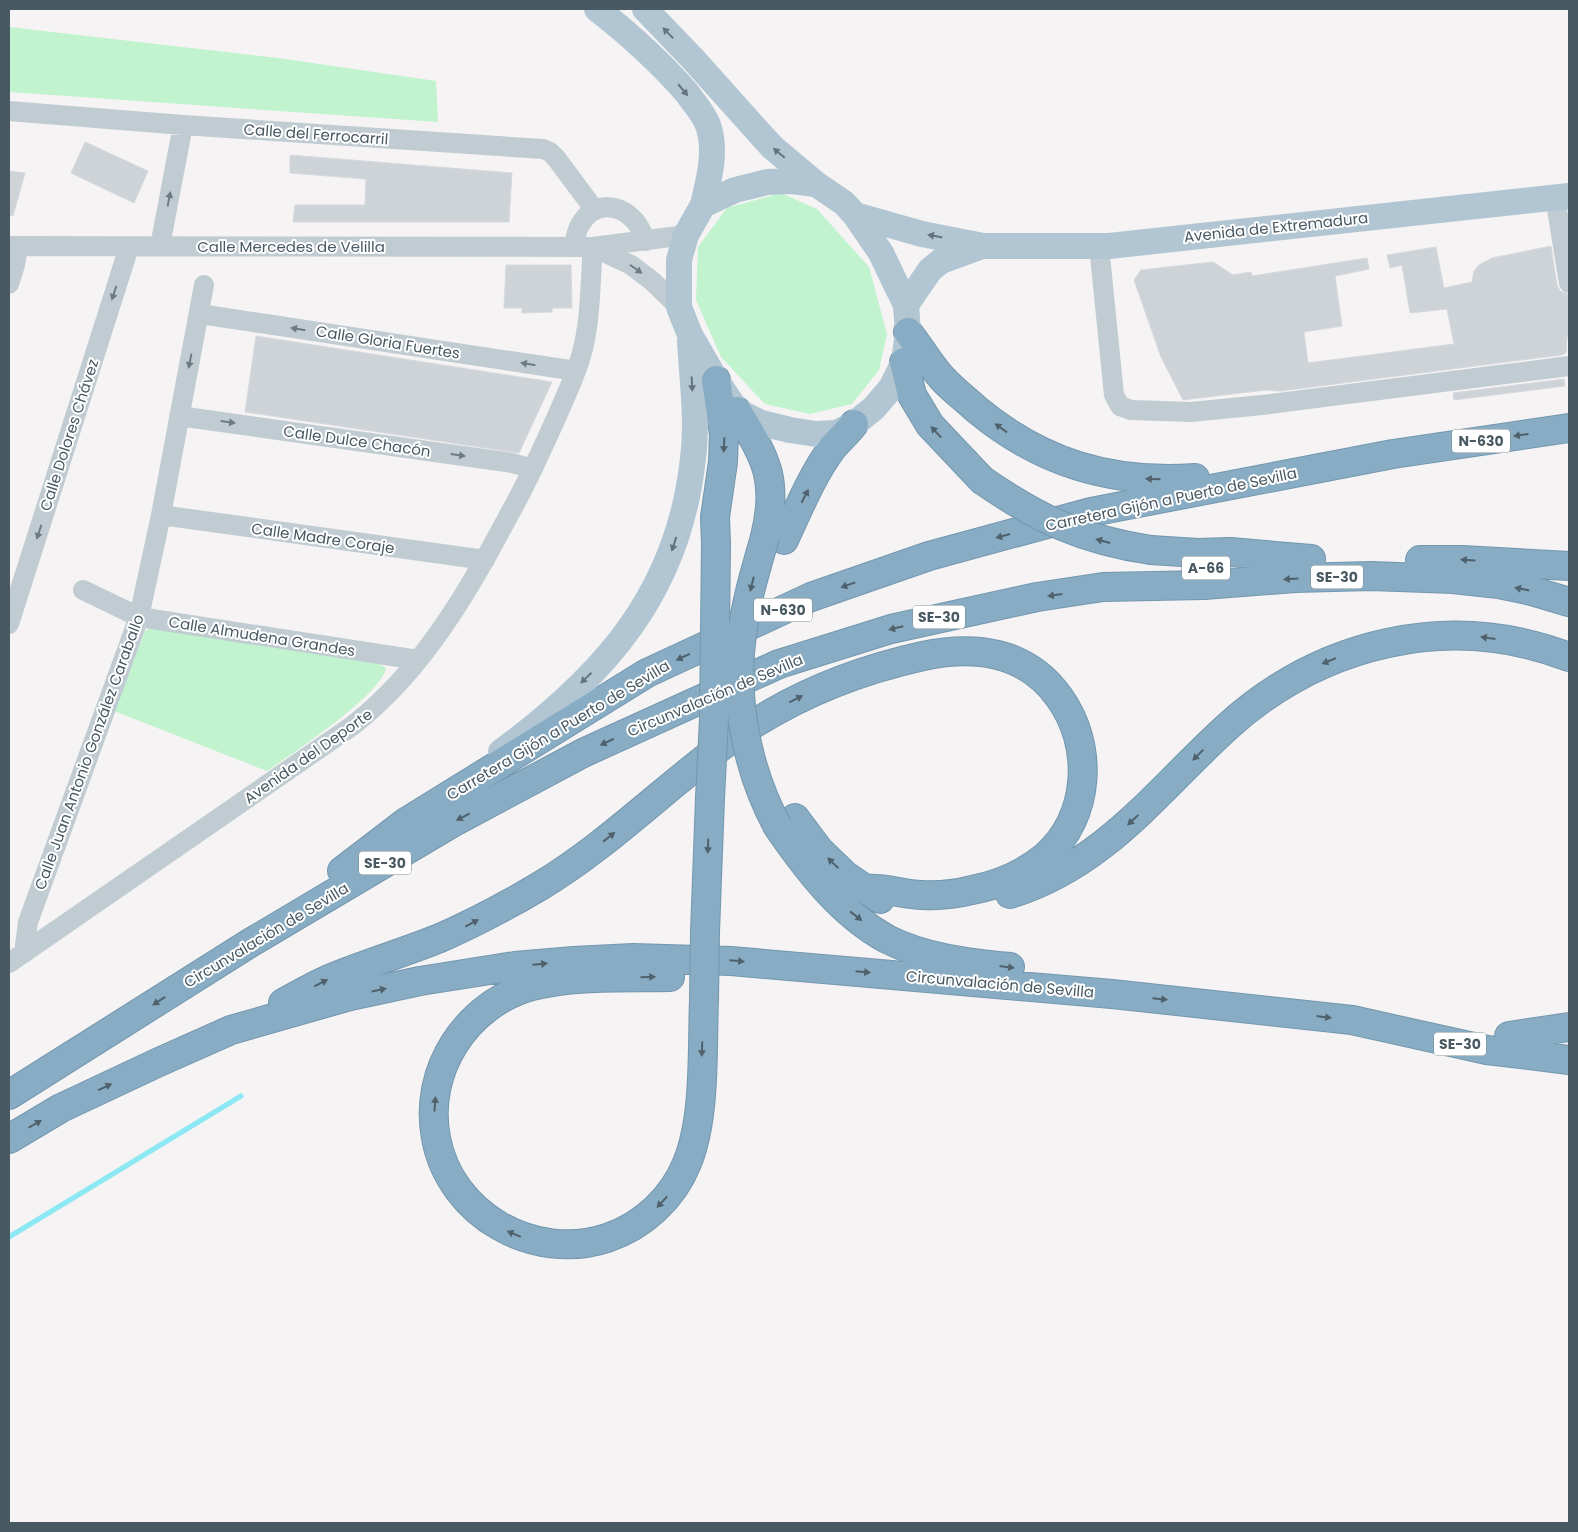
<svg xmlns="http://www.w3.org/2000/svg" width="1578" height="1532" font-family="Poppins,sans-serif">
<style>
.green{fill:#c1f3ce}
.lines{fill:none;stroke-linecap:round;stroke-linejoin:round}
.stream{stroke:#8ce8f2;stroke-width:5}
.building{fill:#ced3d8;stroke:#d6d9de}
.highway-casing{stroke:#7397af;stroke-width:30}
.minor{stroke:#c0ccd2;stroke-width:20}
.major{stroke:#b1c6d2;stroke-width:26}
.highway{stroke:#88acc3;stroke-width:28}
.highway-bridge-casing{stroke:#7397af;stroke-width:30;stroke-linecap:butt}
.highway-bridge{stroke:#88acc3;stroke-width:28}
.oneway{fill:#63747e}
.oneway2{fill:#6d7c84}
.oneway3{fill:#4f616c}
.labels{text-anchor:middle;dominant-baseline:central;stroke-width:4;stroke-linejoin:round;paint-order:stroke}
.shield{fill:#fff;stroke:#808b91;stroke-width:1}
.shield-label{font-size:14px;font-weight:bold;fill:#495962}
.street-label{font-size:15px;fill:#495962;stroke:#fff}
</style>
<rect width="100%" height="100%" fill="#f5f3f3"/>
<path class="green" d="M 9,27 L 278,58 L 436,81 L 438,122 L 9,92 Z
M 781,193 L 817,209 L 869,267 L 887,334 L 879,370 L 852,404 L 810,414 L 765,404 L 721,357 L 696,300 L 698,247 L 727,208 Z
M 150,628 L 379,664 L 386,668 C 381,695 292,754 267,771 L 114,711 L 145,631 Z"/>
<g class="lines">
<path class="stream" d="M 9,1237 L 241,1096"/>
</g>
<path class="building" d="M 85,142 L 148,171 L 134,203 L 71,173 Z
M 290,155 L 512,173 L 509,222 L 293,222 L 295,205 L 365,205 L 366,179 L 290,173 Z
M 9,171 L 25,173 L 13,216 L 9,215 Z
M 1551,246 L 1557,285 L 1560,291 L 1568,294 L 1569,302 L 1569,337 L 1567,337 L 1566,353 L 1561,355 L 1281,391 L 1265,390 L 1183,400 L 1161,357 L 1134,280 L 1141,270 L 1213,262 L 1233,275 L 1251,272 L 1252,276 L 1367,258 L 1369,269 L 1335,276 L 1342,326 L 1304,332 L 1308,363 L 1454,344 L 1447,309 L 1410,313 L 1402,265 L 1390,268 L 1387,255 L 1436,247 L 1444,288 L 1472,282 L 1474,271 L 1479,265 L 1492,258 Z
M 506,265 L 571,265 L 572,308 L 552,308 L 552,312 L 522,313 L 522,308 L 504,308 Z
M 256,336 L 552,382 L 519,453 L 392,434 L 245,412 Z
M 1564,379 L 1565,386 L 1454,400 L 1453,393 Z"/>
<g class="lines">
<g class="highway-casing">
<path id="highway" d="M 908,332 C 920,347 930,365 942,378 C 952,389 965,399 976,409 C 1041,463 1111,484 1195,478
M 904,362 L 912,395 L 930,425 L 982,480
M 716,380 L 724,434 L 723,462 L 715,517 L 716,544
M 737,411 C 766,459 779,479 765,537
M 784,540 C 799,508 812,475 833,447 C 840,439 848,432 854,424
M 1151,550 L 1198,553 L 1230,552 L 1311,559
M 1420,560 L 1462,560 L 1569,566
M 795,818 L 819,850 L 845,875 L 880,899
M 778,827 C 807,869 841,914 887,939 C 924,958 969,963 1010,967
M 342,871 L 406,822 L 647,673 L 811,597 L 929,556 L 1091,512 L 1393,454 L 1569,428
M 1010,894 C 1104,865 1156,792 1226,728 C 1320,642 1449,611 1569,657
M 705,932 L 710,798
M 670,977 C 627,978 574,975 532,986 C 466,1004 423,1071 436,1138 C 450,1215 534,1262 607,1238 C 643,1226 673,1198 687,1163 C 706,1117 702,1049 704,1000
M 283,1003 C 300,994 316,984 334,977 C 369,963 405,952 440,938 C 474,923 508,905 540,886 C 610,844 668,784 734,737 C 792,696 855,671 923,656 C 975,645 1026,651 1059,697 C 1094,745 1091,816 1045,857 C 1024,874 998,885 972,890 C 956,894 938,896 922,895 C 903,895 885,887 866,889
M 1509,1036 L 1569,1027
M 9,1095 L 250,943 L 452,823 L 583,753 L 779,664 L 891,629 L 1037,597 L 1103,587 L 1204,585 L 1295,578 L 1371,576 L 1453,579 L 1499,584 L 1532,591 L 1569,602
M 9,1139 L 61,1108 L 159,1062 L 231,1030 L 350,996 L 420,981 L 515,966 L 574,961 L 633,958 L 731,961 L 1112,994 L 1352,1020 L 1487,1050 L 1569,1060"/>
</g>
<path class="minor" d="M 9,111 L 183,125 L 543,149 L 550,152 L 556,158 L 594,209
M 1555,197 L 1569,283
M 9,246 L 593,247 L 686,235
M 160,246 L 183,125
M 1099,246 L 1114,395 L 1120,406 L 1131,410 L 1191,412 L 1262,405 L 1569,366
M 574,247 C 575,240 576,231 580,225 C 593,202 618,202 635,221 C 640,226 643,235 646,241
M 593,247 L 631,265 L 652,281 L 679,307
M 9,284 L 15,265 L 18,246
M 200,314 L 576,371
M 179,416 L 512,463 L 533,469
M 161,515 L 485,560
M 83,590 L 139,617 L 418,660
M 9,624 L 129,247
M 24,953 L 28,922 L 139,617 L 161,515 L 204,285
M 9,963 L 352,726 C 427,668 472,584 516,502 C 531,474 544,445 557,416 C 565,397 575,377 581,356 C 591,322 590,283 593,247"/>
<path class="major" d="M 597,9 C 629,34 660,62 687,93 C 694,103 704,114 708,125 C 717,151 709,179 703,205
M 645,9 L 693,59 L 772,147 L 816,184
M 791,181 L 816,184 L 844,203 L 855,215 L 881,253 L 906,305 L 908,332 L 904,362 L 891,388 L 874,408 L 854,424 L 837,433 L 816,434 L 790,430 L 761,423 L 737,411 L 716,380 L 690,335 L 679,307 L 679,260 L 686,235 L 703,205 L 735,190 L 767,182 Z
M 855,215 L 922,234 L 983,246 L 1109,246 L 1569,196
M 906,305 L 930,270 L 941,261 L 982,246
M 501,752 C 605,675 679,592 693,458 C 698,420 692,379 690,341"/>
<use href="#highway" class="highway"/>
<g class="highway-bridge-casing">
<path id="highway-bridge" d="M 982,480 C 1038,519 1083,540 1151,550
M 765,537 C 756,569 746,601 742,634 C 733,698 747,771 778,827
M 710,798 L 714,719 L 716,544
M 704,1000 L 705,932"/>
</g>
<use href="#highway-bridge" class="highway-bridge"/>
</g>
<defs><path id="oneway-solid" d="M-6-.8H1V-3.2L6.5 0L1 3.2V.8H-6Z" transform="scale(1.25)"/></defs>
<g class="oneway">
<use href="#oneway-solid" transform="translate(668 33) rotate(-134)"/>
<use href="#oneway-solid" transform="translate(683 90) rotate(50)"/>
<use href="#oneway-solid" transform="translate(779 153) rotate(-140)"/>
<use href="#oneway-solid" transform="translate(935 236) rotate(-169)"/>
<use href="#oneway-solid" transform="translate(692 384) rotate(87)"/>
<use href="#oneway-solid" transform="translate(674 544) rotate(108)"/>
<use href="#oneway-solid" transform="translate(586 678) rotate(136)"/>
</g>
<g class="oneway2">
<use href="#oneway-solid" transform="translate(169 199) rotate(-79)"/>
<use href="#oneway-solid" transform="translate(636 269) rotate(35)"/>
<use href="#oneway-solid" transform="translate(114 293) rotate(108)"/>
<use href="#oneway-solid" transform="translate(298 329) rotate(-171)"/>
<use href="#oneway-solid" transform="translate(190 361) rotate(101)"/>
<use href="#oneway-solid" transform="translate(528 364) rotate(-171)"/>
<use href="#oneway-solid" transform="translate(228 422) rotate(8)"/>
<use href="#oneway-solid" transform="translate(458 455) rotate(8)"/>
<use href="#oneway-solid" transform="translate(39 532) rotate(108)"/>
</g>
<g class="oneway3">
<use href="#oneway-solid" transform="translate(1001 428) rotate(-144)"/>
<use href="#oneway-solid" transform="translate(936 432) rotate(-133)"/>
<use href="#oneway-solid" transform="translate(1521 435) rotate(172)"/>
<use href="#oneway-solid" transform="translate(724 445) rotate(93)"/>
<use href="#oneway-solid" transform="translate(1153 479) rotate(-178)"/>
<use href="#oneway-solid" transform="translate(805 496) rotate(-63)"/>
<use href="#oneway-solid" transform="translate(1003 536) rotate(165)"/>
<use href="#oneway-solid" transform="translate(1103 541) rotate(-165)"/>
<use href="#oneway-solid" transform="translate(1468 560) rotate(-177)"/>
<use href="#oneway-solid" transform="translate(1291 579) rotate(177)"/>
<use href="#oneway-solid" transform="translate(752 584) rotate(104)"/>
<use href="#oneway-solid" transform="translate(848 585) rotate(161)"/>
<use href="#oneway-solid" transform="translate(1522 589) rotate(-169)"/>
<use href="#oneway-solid" transform="translate(1055 595) rotate(172)"/>
<use href="#oneway-solid" transform="translate(896 628) rotate(166)"/>
<use href="#oneway-solid" transform="translate(1488 638) rotate(-172)"/>
<use href="#oneway-solid" transform="translate(683 657) rotate(155)"/>
<use href="#oneway-solid" transform="translate(1329 661) rotate(158)"/>
<use href="#oneway-solid" transform="translate(796 699) rotate(-27)"/>
<use href="#oneway-solid" transform="translate(607 742) rotate(155)"/>
<use href="#oneway-solid" transform="translate(1198 755) rotate(135)"/>
<use href="#oneway-solid" transform="translate(463 817) rotate(152)"/>
<use href="#oneway-solid" transform="translate(1133 820) rotate(137)"/>
<use href="#oneway-solid" transform="translate(609 837) rotate(-38)"/>
<use href="#oneway-solid" transform="translate(708 846) rotate(92)"/>
<use href="#oneway-solid" transform="translate(833 863) rotate(-136)"/>
<use href="#oneway-solid" transform="translate(856 916) rotate(38)"/>
<use href="#oneway-solid" transform="translate(472 923) rotate(-28)"/>
<use href="#oneway-solid" transform="translate(737 961) rotate(5)"/>
<use href="#oneway-solid" transform="translate(540 964) rotate(-5)"/>
<use href="#oneway-solid" transform="translate(1007 967) rotate(7)"/>
<use href="#oneway-solid" transform="translate(863 972) rotate(5)"/>
<use href="#oneway-solid" transform="translate(648 977) rotate(-1)"/>
<use href="#oneway-solid" transform="translate(321 983) rotate(-27)"/>
<use href="#oneway-solid" transform="translate(379 990) rotate(-12)"/>
<use href="#oneway-solid" transform="translate(1160 999) rotate(6)"/>
<use href="#oneway-solid" transform="translate(159 1001) rotate(147)"/>
<use href="#oneway-solid" transform="translate(1324 1017) rotate(7)"/>
<use href="#oneway-solid" transform="translate(702 1049) rotate(92)"/>
<use href="#oneway-solid" transform="translate(105 1087) rotate(-25)"/>
<use href="#oneway-solid" transform="translate(435 1104) rotate(-86)"/>
<use href="#oneway-solid" transform="translate(35 1124) rotate(-30)"/>
<use href="#oneway-solid" transform="translate(662 1202) rotate(133)"/>
<use href="#oneway-solid" transform="translate(514 1234) rotate(-157)"/>
</g>
<g class="labels">
<g class="shield">
<rect x="1452" y="429.5" width="58" height="23" rx="4"/>
<rect x="1182" y="556.5" width="48" height="23" rx="4"/>
<rect x="1311" y="565.5" width="52" height="23" rx="4"/>
<rect x="754" y="598.5" width="58" height="23" rx="4"/>
<rect x="913" y="605.5" width="52" height="23" rx="4"/>
<rect x="359" y="851.5" width="52" height="23" rx="4"/>
<rect x="1434" y="1032.5" width="52" height="23" rx="4"/>
</g>
<g class="shield-label">
<text x="1481" y="441">N-630</text>
<text x="1206" y="568">A-66</text>
<text x="1337" y="577">SE-30</text>
<text x="783" y="610">N-630</text>
<text x="939" y="617">SE-30</text>
<text x="385" y="863">SE-30</text>
<text x="1460" y="1044">SE-30</text>
</g>
<g class="street-label">
<text transform="translate(316 134) rotate(4)">Calle del Ferrocarril</text>
<text transform="translate(1276 227) rotate(-6)">Avenida de Extremadura</text>
<text x="291" y="246">Calle Mercedes de Velilla</text>
<text transform="translate(388 342) rotate(9)">Calle Gloria Fuertes</text>
<text transform="translate(69 435) rotate(-72)">Calle Dolores Chávez</text>
<text transform="translate(357 441) rotate(8)">Calle Dulce Chacón</text>
<text transform="translate(1171 499) rotate(-12)">Carretera Gijón a Puerto de Sevilla</text>
<text transform="translate(323 538) rotate(8)">Calle Madre Coraje</text>
<text transform="translate(262 636) rotate(9)">Calle Almudena Grandes</text>
<text transform="translate(715 695) rotate(-23)">Circunvalación de Sevilla</text>
<text transform="translate(558 730) rotate(-31)">Carretera Gijón a Puerto de Sevilla</text>
<text transform="translate(89 752) rotate(-70)">Calle Juan Antonio González Caraballo</text>
<text transform="translate(308 756) rotate(-35)">Avenida del Deporte</text>
<text transform="translate(266 935) rotate(-31)">Circunvalación de Sevilla</text>
<text transform="translate(1000 984) rotate(5)">Circunvalación de Sevilla</text>
</g>
</g>
<rect width="1578" height="1532" fill="none" stroke="#495962" stroke-width="20"/>
</svg>
